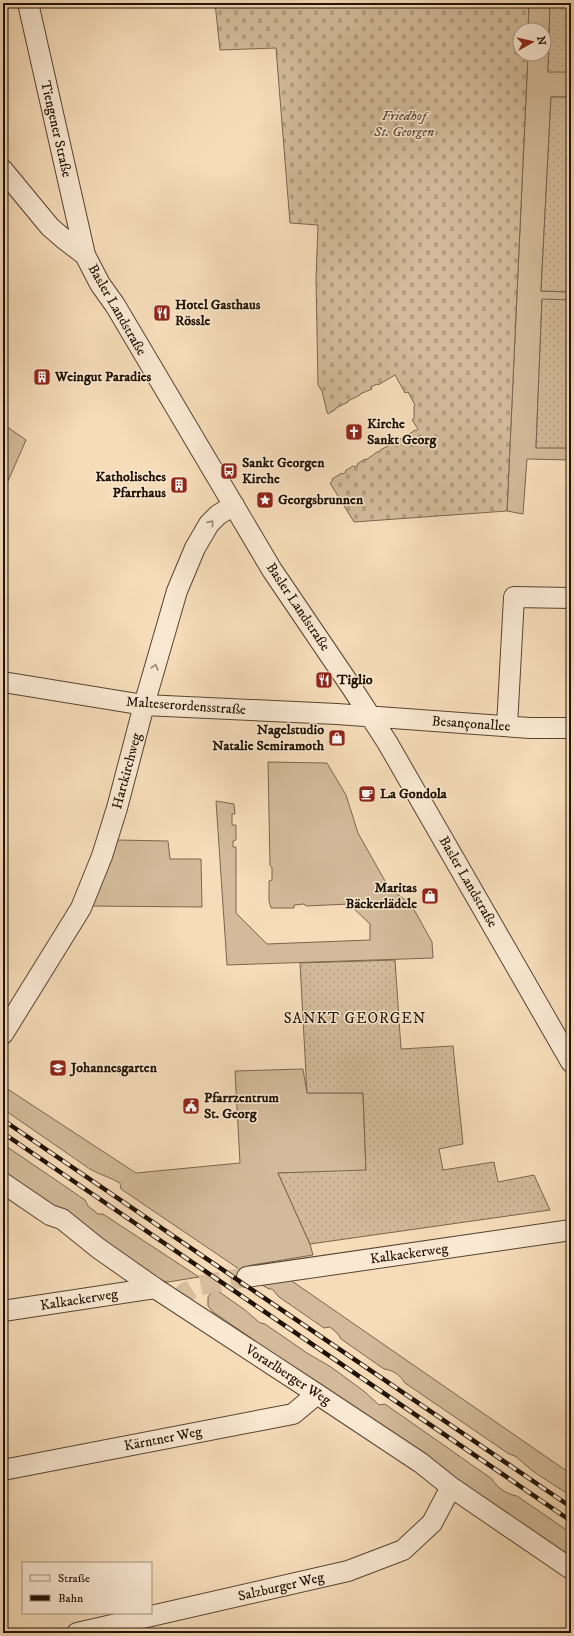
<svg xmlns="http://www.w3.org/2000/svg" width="574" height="1636" font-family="'IM FELL DW Pica',serif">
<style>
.grass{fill:#d2ba9a;stroke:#7a664f}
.cemetery{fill:url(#cemetery-stones);stroke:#7a664f}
.garden{fill:url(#garden-dots);stroke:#7a664f}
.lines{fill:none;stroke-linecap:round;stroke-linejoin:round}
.minor-tunnel{stroke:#d6be9e;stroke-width:20;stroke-dasharray:20 10;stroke-linecap:butt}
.minor-casing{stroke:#564431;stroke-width:22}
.minor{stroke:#f9e8d2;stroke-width:20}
.rail-casing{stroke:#211204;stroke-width:4.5}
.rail{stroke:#f9e8d2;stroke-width:3;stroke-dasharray:9;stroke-linecap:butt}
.oneway{stroke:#988875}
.labels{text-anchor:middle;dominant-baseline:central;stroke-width:3;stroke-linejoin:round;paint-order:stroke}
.park-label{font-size:14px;font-style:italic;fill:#5f4d38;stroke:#f9e8d2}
.street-label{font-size:14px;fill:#211204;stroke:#f9e8d2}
.poi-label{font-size:14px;font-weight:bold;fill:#211204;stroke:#f9e8d2;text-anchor:start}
.neighbourhood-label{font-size:15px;letter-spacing:1px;fill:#211204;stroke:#f9e8d2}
</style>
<defs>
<pattern id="cemetery-stones" width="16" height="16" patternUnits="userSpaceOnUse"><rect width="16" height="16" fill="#d2ba9a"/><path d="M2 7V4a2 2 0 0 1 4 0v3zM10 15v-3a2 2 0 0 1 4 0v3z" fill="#b49f83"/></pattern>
<pattern id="garden-dots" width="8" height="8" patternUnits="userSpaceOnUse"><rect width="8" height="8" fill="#d2ba9a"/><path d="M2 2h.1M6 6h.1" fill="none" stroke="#b49f83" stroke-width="1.8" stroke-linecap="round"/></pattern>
</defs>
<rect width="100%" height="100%" fill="#f6dcb9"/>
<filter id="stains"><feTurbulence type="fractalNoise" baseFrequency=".005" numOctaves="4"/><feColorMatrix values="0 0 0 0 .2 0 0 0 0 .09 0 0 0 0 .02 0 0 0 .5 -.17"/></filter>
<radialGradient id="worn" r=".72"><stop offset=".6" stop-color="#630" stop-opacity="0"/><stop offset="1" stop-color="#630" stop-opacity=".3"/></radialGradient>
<path class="grass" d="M 529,3 L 550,3 L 548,71 L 571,72 L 571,97 L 551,97 L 541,291 L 571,292 L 571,300 L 542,300 L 536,447 L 571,448 L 571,460 L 527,459 L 523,514 L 507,511 L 528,54 L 544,54 L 544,30 L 528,30 Z
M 3,424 L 26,440 L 4,490 L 3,490 Z
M 268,762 L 327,763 L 346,795 L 358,833 L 389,888 L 408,902 L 416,913 L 432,942 L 433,958 L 227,965 L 216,801 L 234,804 L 235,814 L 232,814 L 232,825 L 236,825 L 236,840 L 233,841 L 233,847 L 236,847 L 236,913 L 267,944 L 370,940 L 370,924 L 349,904 L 306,906 L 304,904 L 294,905 L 294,908 L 271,908 L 269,901 L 269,881 L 272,880 L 272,868 L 270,865 Z
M 117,840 L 168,841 L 170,859 L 201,859 L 202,907 L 89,906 Z
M 303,1069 L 307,1093 L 363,1093 L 366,1171 L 278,1173 L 310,1244 L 313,1255 L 252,1265 L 239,1269 L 121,1189 L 120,1183 C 110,1177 100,1175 90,1169 L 3,1109 L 3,1086 L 136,1173 L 240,1163 L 235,1071 Z
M 3,1144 L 85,1200 L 88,1206 L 98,1214 L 103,1214 L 199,1277 L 168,1282 L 163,1281 L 3,1171 Z
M 289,1279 L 571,1474 L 571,1496 L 534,1472 L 515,1456 L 509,1454 L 405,1383 C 400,1375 393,1370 384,1369 L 341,1339 L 338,1334 L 330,1327 L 324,1328 L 279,1297 L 272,1289 L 269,1289 L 260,1284 Z
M 218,1291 L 245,1310 L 260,1323 L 265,1324 L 307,1353 L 331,1367 L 365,1392 L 379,1405 L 385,1404 L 492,1479 C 496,1487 508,1495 517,1496 L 571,1533 L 571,1557 L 213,1312 L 208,1306 L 208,1297 L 211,1293 Z"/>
<path class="cemetery" d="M 215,3 L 529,3 L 528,30 L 520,30 L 520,54 L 528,54 L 507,511 L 354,522 L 330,483 L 333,480 L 332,479 L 342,473 L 343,474 L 346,472 L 345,471 L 353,466 L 355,467 L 358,465 L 357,464 L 365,459 L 366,460 L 377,452 L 380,452 L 380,450 L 392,444 L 392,443 L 400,438 L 401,440 L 415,430 L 416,431 L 418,429 L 412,420 L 414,419 L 414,407 L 415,405 L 408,392 L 405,393 L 395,375 L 378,385 L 377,384 L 371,387 L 372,389 L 360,394 L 360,395 L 348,401 L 348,402 L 336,408 L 336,409 L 328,414 L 327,412 L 322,391 L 318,385 L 316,280 L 318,225 L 290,223 L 276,48 L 220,50 Z"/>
<path class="garden" d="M 550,3 L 571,3 L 571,72 L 548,72 Z
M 551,97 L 571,97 L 571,292 L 541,291 Z
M 542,299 L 571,300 L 571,448 L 536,448 Z
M 395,960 L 401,1049 L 453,1046 L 463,1144 L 439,1149 L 443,1170 L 494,1162 L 498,1182 L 534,1175 L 550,1210 L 310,1244 L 278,1173 L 366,1170 L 363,1093 L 307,1093 L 300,963 Z"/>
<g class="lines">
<path class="minor-tunnel" d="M 178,1303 L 185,1293 L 196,1286 L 247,1277"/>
<g class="minor-casing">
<path id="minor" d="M 28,3 L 85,255
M 3,170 L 50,227 L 64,239 L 85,255 L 100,284 L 115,305 L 272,570 L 352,688 L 387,742 L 571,1062
M 3,682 L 144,705 L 337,714 L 530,728 L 571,728
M 507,726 L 514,597 L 571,598
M 3,1034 L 81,908 L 102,856 L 117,808 L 144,705 L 177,591 L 195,548 L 209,524 L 218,515 L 234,505
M 3,1183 L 50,1215 L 62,1219 L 98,1248 L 155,1288 L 317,1394 L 421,1463 L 451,1487 L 571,1569
M 247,1277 L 571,1230
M 3,1311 L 155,1288
M 3,1470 L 293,1414 L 317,1394
M 77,1633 L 348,1571 L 403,1550 L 432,1523 L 451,1487"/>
</g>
<use href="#minor" class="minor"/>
<g class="rail-casing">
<path id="rail" d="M 3,1120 L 571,1507
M 3,1133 L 571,1521"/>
</g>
<use href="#rail" class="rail"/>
</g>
<defs><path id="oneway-chevron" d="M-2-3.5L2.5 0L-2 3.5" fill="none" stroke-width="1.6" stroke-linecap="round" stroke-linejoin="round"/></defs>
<g class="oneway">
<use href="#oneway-chevron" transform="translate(211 523) rotate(-51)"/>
<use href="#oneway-chevron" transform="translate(155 667) rotate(-74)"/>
</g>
<defs>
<g id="restaurant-square" transform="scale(0.9)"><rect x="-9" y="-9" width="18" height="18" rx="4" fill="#8f2418" stroke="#f9e8d2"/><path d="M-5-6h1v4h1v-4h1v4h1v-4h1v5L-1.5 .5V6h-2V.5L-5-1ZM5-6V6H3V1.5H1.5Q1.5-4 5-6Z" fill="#fff"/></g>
<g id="building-square" transform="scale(0.9)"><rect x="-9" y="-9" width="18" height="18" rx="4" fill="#8f2418" stroke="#f9e8d2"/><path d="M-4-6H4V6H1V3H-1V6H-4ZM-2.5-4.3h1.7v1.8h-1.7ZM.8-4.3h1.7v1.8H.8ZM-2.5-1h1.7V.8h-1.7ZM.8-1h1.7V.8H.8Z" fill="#fff"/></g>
<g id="church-square" transform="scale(0.9)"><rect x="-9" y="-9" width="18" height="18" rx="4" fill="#8f2418" stroke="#f9e8d2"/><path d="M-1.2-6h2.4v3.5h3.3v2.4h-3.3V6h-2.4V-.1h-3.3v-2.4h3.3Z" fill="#fff"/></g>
<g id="bus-square" transform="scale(0.9)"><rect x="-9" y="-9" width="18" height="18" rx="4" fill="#8f2418" stroke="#f9e8d2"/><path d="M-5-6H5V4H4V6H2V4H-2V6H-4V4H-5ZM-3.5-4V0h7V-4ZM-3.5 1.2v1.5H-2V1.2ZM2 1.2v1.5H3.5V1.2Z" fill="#fff"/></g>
<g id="sight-square" transform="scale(0.9)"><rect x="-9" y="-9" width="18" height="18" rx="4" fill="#8f2418" stroke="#f9e8d2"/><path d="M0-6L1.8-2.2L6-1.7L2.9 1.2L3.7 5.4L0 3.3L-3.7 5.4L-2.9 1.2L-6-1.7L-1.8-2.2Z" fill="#fff"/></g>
<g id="shop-square" transform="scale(0.9)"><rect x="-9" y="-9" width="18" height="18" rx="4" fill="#8f2418" stroke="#f9e8d2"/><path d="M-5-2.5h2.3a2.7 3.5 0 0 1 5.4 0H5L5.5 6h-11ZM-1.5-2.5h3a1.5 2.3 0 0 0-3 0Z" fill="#fff"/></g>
<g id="cafe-square" transform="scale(0.9)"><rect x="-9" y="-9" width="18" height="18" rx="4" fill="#8f2418" stroke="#f9e8d2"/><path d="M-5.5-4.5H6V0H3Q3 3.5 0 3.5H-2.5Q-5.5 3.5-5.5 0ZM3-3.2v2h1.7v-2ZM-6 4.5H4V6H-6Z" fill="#fff"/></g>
<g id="school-square" transform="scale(0.9)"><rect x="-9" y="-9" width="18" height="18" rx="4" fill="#8f2418" stroke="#f9e8d2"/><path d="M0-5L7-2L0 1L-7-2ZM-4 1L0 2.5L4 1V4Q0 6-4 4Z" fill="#fff"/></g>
<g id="civic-square" transform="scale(0.9)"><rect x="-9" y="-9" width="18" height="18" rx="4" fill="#8f2418" stroke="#f9e8d2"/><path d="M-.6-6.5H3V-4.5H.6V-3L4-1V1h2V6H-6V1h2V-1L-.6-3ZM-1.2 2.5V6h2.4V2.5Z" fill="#fff"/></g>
</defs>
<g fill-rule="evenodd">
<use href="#restaurant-square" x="162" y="313"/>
<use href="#building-square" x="42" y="377"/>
<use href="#church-square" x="354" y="432"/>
<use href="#bus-square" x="229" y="471"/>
<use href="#building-square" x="179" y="485"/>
<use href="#sight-square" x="265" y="500"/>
<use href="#restaurant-square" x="324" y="680"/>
<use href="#shop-square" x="337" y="738"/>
<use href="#cafe-square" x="367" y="794"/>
<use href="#shop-square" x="430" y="896"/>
<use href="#school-square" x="58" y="1068"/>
<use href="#civic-square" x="191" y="1106"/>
</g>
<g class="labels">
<g class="park-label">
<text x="404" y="116">Friedhof<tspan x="404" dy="16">St. Georgen</tspan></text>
</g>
<g class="street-label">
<text transform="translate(56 129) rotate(77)">Tiengener Straße</text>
<text transform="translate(117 310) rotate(60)">Basler Landstraße</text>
<text transform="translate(298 607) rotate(56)">Basler Landstraße</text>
<text transform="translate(186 706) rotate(4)">Malteserordensstraße</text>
<text transform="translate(471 724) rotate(4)">Besançonallee</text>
<text transform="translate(127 771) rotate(-75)">Hartkirchweg</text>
<text transform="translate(468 882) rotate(60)">Basler Landstraße</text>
<text transform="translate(409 1254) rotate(-8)">Kalkackerweg</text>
<text transform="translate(79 1300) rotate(-9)">Kalkackerweg</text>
<text transform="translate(288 1375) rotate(33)">Vorarlberger Weg</text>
<text transform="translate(163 1439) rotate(-11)">Kärntner Weg</text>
<text transform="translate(281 1587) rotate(-13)">Salzburger Weg</text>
</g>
<g class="poi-label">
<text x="175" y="305">Hotel Gasthaus<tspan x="175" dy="16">Rössle</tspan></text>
<text x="55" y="377">Weingut Paradies</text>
<text x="367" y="424">Kirche<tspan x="367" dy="16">Sankt Georg</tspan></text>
<text x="242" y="463">Sankt Georgen<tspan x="242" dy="16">Kirche</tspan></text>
<text x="166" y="477" text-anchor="end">Katholisches<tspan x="166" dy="16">Pfarrhaus</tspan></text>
<text x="278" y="500">Georgsbrunnen</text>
<text x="337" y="680">Tiglio</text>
<text x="324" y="730" text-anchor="end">Nagelstudio<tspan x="324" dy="16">Natalie Semiramoth</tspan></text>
<text x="380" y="794">La Gondola</text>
<text x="417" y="888" text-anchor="end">Maritas<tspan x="417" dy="16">Bäckerlädele</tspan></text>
<text x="71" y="1068">Johannesgarten</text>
<text x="204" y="1098">Pfarrzentrum<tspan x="204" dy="16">St. Georg</tspan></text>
</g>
<g class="neighbourhood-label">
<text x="355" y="1018">SANKT GEORGEN</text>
</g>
</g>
<rect width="574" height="1636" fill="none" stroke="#f6dcb9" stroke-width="16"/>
<rect x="4" y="4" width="566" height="1628" fill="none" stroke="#211204" stroke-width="2"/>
<rect x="8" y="8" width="558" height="1620" fill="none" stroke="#211204"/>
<rect x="22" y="1562" width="130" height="52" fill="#f9e8d2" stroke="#a39280"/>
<rect x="30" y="1575" width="20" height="6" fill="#f9e8d2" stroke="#a39280"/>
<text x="58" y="1582" font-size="12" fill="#211204">Straße</text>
<rect x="30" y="1595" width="20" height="6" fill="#211204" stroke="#a39280"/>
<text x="58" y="1602" font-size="12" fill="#211204">Bahn</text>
<g transform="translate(532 42) rotate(82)"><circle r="19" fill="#f9e8d2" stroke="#a39280"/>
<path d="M0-3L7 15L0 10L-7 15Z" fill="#8f2418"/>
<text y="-6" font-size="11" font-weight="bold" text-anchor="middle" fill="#211204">N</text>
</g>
<rect width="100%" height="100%" filter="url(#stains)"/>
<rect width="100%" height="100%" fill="url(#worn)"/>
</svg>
